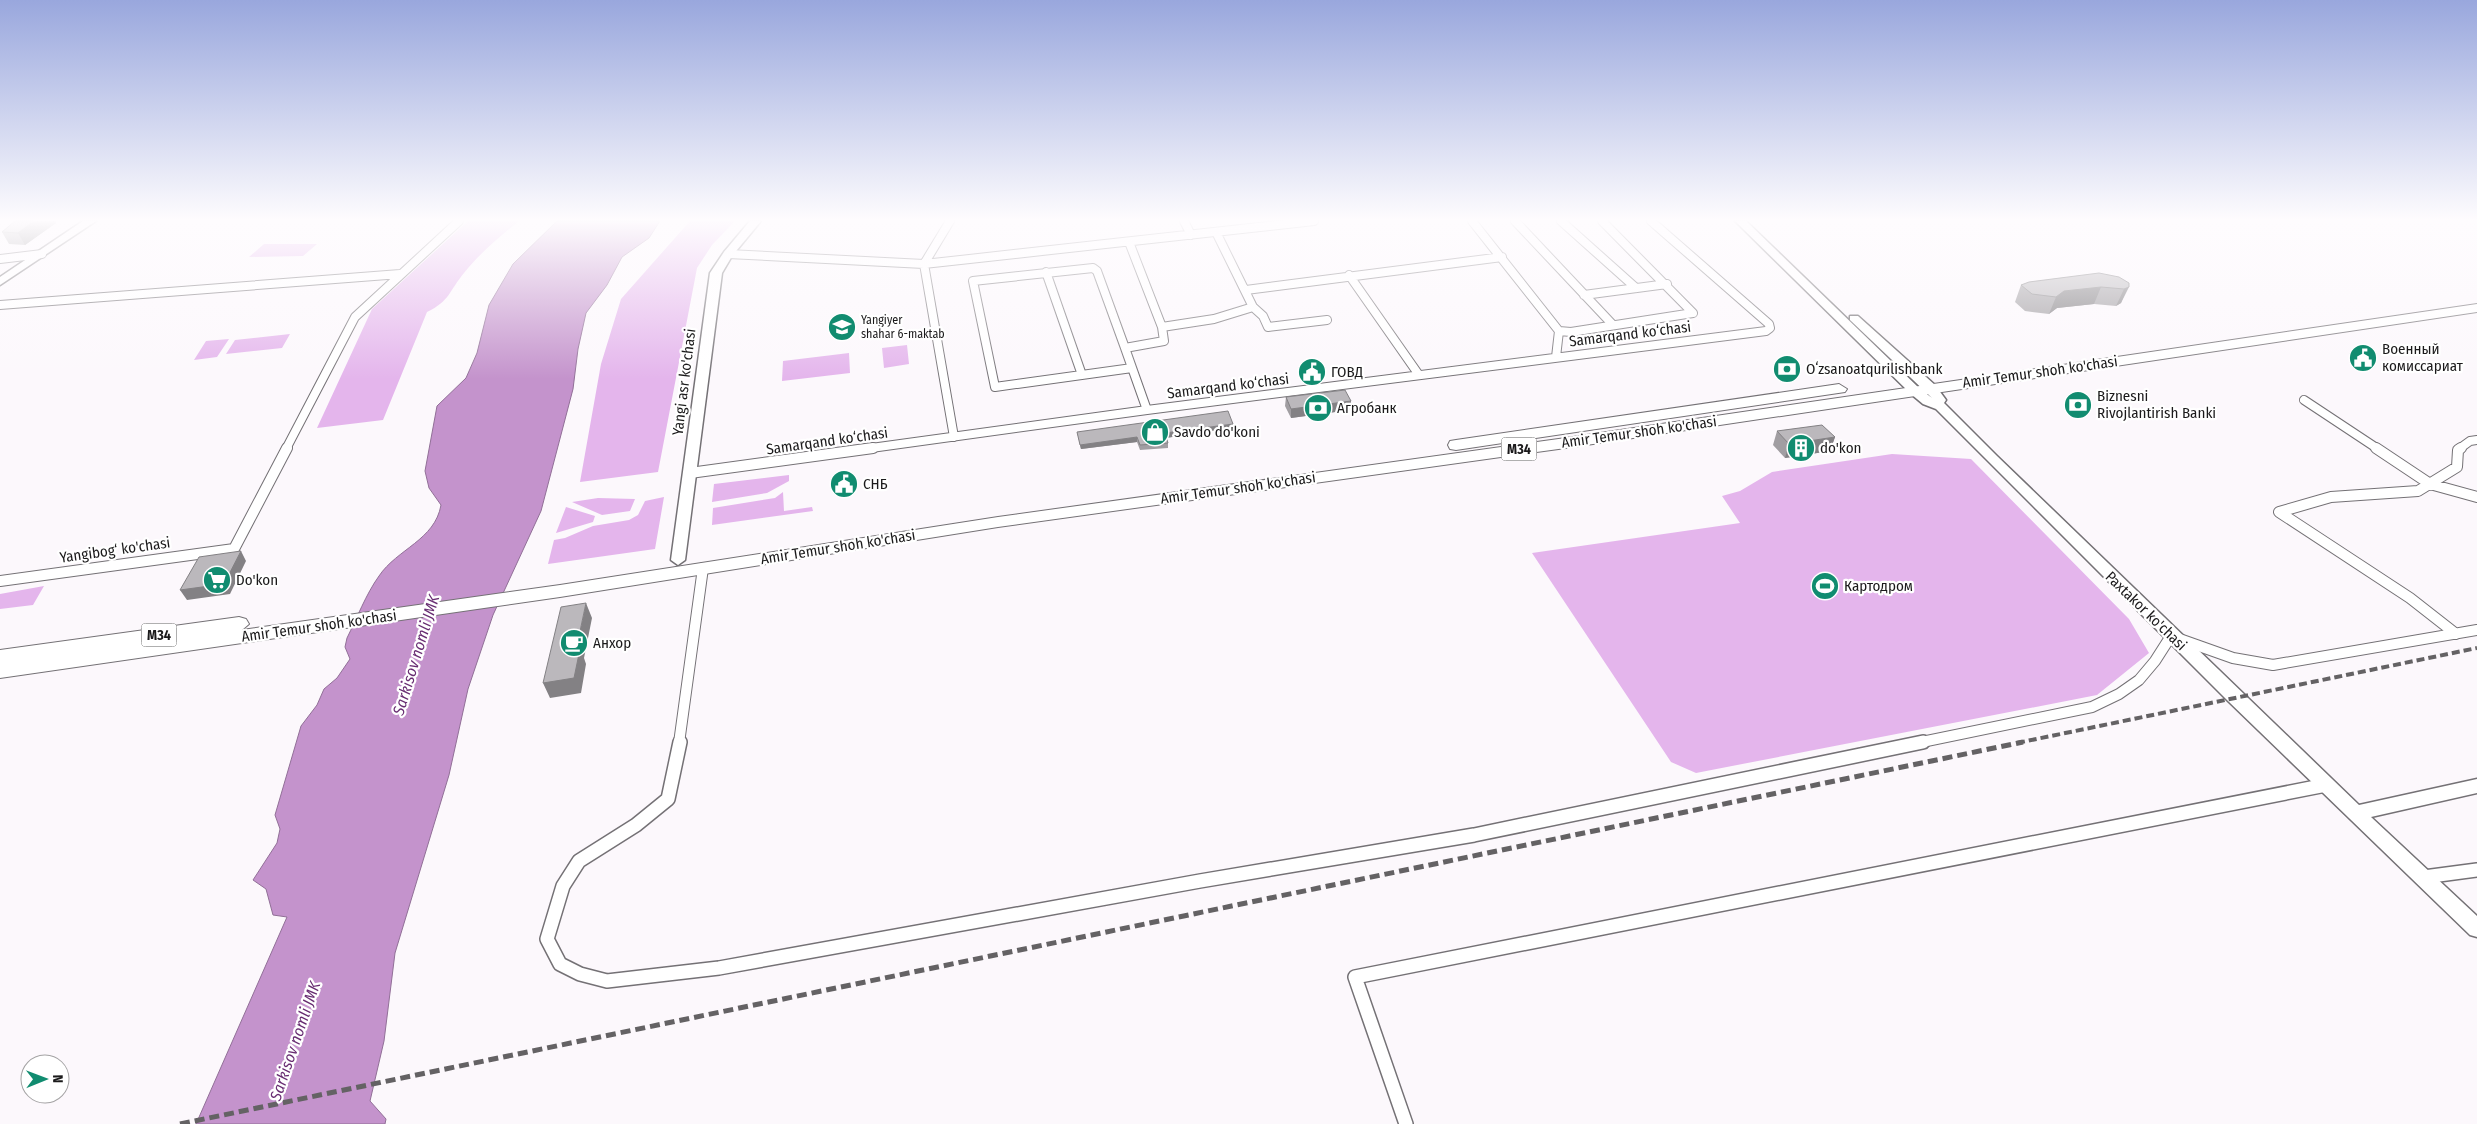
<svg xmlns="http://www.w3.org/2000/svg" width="2477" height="1124" font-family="'Fira Sans Condensed',sans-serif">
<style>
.green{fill:#e4b5ec}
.water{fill:#c493cc;stroke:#916f97}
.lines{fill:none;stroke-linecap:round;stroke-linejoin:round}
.street-far2-casing{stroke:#747175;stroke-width:10}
.street-far1-casing{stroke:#747175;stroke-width:12}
.street-casing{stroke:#747175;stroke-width:16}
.secondary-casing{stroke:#747175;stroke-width:3}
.highway-casing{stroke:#747175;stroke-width:2}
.street-far2{stroke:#fff;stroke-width:8}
.street-far1{stroke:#fff;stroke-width:10}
.street{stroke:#fff;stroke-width:13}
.secondary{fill:#fff;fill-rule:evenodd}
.highway{fill:#fff;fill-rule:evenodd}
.rail-far1{stroke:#646264;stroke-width:4;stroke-dasharray:8 4;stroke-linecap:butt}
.rail{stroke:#646264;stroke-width:5;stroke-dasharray:10 5;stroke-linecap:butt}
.wall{fill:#a19ea2}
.shaded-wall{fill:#838184}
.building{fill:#bbb8bc;stroke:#838184}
.labels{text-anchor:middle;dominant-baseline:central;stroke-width:4.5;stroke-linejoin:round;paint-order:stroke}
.far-poi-label{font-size:12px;fill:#1b1a1b;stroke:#fff;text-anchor:start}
.shield{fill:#fff;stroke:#5f5f5f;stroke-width:1}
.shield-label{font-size:14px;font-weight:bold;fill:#1b1a1b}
.street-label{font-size:15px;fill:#1b1a1b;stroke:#fff}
.poi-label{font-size:15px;fill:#1b1a1b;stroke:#fff;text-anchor:start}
.water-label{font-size:16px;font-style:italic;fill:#682d72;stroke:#fff}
</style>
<rect width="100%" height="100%" fill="#fcf8fc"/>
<path class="green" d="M468,221h51c-20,16 -39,32 -55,52 -15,18 -14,28 -37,39l-44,108 -66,8 55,-119z
M690,221h45l-23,24 -15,23 -39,204 -78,10 21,-118 20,-65z
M264,244h53l-14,12 -54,1z
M290,334l-8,14 -56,6 9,-14z
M229,339l-12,18 -23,3 12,-19z
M907,345l2,19 -25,4 -2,-20z
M849,353l1,20 -68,8 1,-20z
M1892,454l79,5 158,160 20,34 -52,42 -401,78 -25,-11 -139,-209 208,-30 -18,-27 18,-5 32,-19z
M789,475v6l-22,12 -55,9 2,-18z
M783,492l1,19 28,-4 1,4 -101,14 1,-17 62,-10z
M664,497l-9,52 -107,15 6,-24 11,-2 28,-12 36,-6 9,-5 7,-14z
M598,498l37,1 -5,12 -28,4 -30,-13z
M566,507l29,9 -2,6 -37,11z
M44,586l-11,19 -33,4v-15z"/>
<path class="water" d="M557,221h103l-11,17 -27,19 -15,28 -21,28 -8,36 -5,40 -32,122 -48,104 -25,74 -19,86 -54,178 -11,88 -14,60 16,18 -1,5h-189l91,-207 -14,-2 -7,-26 -13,-9 24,-37 3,-14 -5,-14 26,-89 16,-21 7,-16 13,-11 13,-19 -5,-12 2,-9c10,-20 19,-44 32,-62 18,-27 56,-36 62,-71l-12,-17 -4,-17 12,-65 29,-28 11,-25 12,-48 24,-41z"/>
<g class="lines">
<defs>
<path id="street-far2" d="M950,221l-26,43 30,173
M1184,221l7,14
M1472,221l87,110 -3,26
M1515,221l98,104
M1561,221l75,67
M1216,232l37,75
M1129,242l33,85
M728,254l196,10 390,-43
M0,259l42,-5
M1046,272l36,103
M1349,275l70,100
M1246,290l256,-33
M1584,295l83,-11
M0,305l400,-31
M1559,331l12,1 122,-19 -91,-92
M1125,348l-28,-77 -4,-3 -120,13 22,106 137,-19
M2304,400l74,49
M1147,410l-22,-62 39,-7 -2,-14 52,-8 39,-12 10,9 5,11 59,-7
M286,449l69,-132 104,-96
M864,449l283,-39 619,-79 4,-3 -1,-4 -118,-103
M2459,449l11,-8 7,-1"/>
<path id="street-far1" d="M2376,448l54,36 47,13
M690,473l183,-25
M0,581l234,-32 53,-101
M2456,634l-46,-36 -131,-86 52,-15 87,-6 39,-24 1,-17 3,-2
M679,743l24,-175
M1917,743l175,-36 27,-13 20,-14 16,-19 16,-25 62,22 40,7 204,-35"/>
<path id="street" d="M680,742l-12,57 -32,26 -57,36 -16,25 -16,53 13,25 20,10 27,7 112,-13 481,-87 274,-46 449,-93
M2424,877l53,-7
M1406,1124l-51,-147 971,-192"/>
<path id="secondary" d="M83,221h13l-96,64v-8z
M750,221h11l-29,35 -10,17 -37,287 -7,5 -7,-5 39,-287 14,-21z
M1735,221h11l173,167 13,10 -82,-78v-4h8l77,69 11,15 -2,3 53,53 362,349 118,-26v14l-106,24 106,99v21l-7,-2 -242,-234 -292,-292 -13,-5 -12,-10z"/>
<path id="highway" d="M2477,304v8l-904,135 -575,80 -438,70 -560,81v-28l239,-33 7,2 3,5 -7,6 318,-45 438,-68 575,-80z
M1839,384l8,5 -2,3 -389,58 -6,-1 -2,-4 2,-4 6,-1z"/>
</defs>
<use href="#street-far2" class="street-far2-casing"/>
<use href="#street-far1" class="street-far1-casing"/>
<use href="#street" class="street-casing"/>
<use href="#secondary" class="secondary-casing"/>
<use href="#highway" class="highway-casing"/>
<use href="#street-far2" class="street-far2"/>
<use href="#street-far1" class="street-far1"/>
<use href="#street" class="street"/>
<use href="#secondary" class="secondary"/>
<use href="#highway" class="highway"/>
<path class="rail-far1" d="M2017,743l460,-95"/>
<path class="rail" d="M180,1124l1843,-382"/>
</g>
<path class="wall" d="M15,221h40l1,2 -31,22 -16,-1 -7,-12z
M2129,283l-8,20 -5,3 -22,-2 -37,4 -8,6 -24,-3 -10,-9 6,-17z
M1286,397l65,4 -1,9 -59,8 -6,-12z
M1233,428l-67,10 2,5v5l-28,2 -3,-8 -56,7 -4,-17z
M1777,431l58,6 -5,14 -45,7 -12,-13z"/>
<path class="shaded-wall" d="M34,221h21l1,2 -31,22 -7,-12z
M2101,287l-7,17 -37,4 -8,6 7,-17 8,-6z
M2129,287l-8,16 -5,3 8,-17z
M1351,401l-1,9 -59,8v-9z
M1233,424v4l-68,10v-5z
M1137,437v5l-56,7 -1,-4z
M1835,437l-5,14 -45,7 4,-14z
M241,551l5,10 -16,33 -43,6 -7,-10z
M586,603l6,15 -8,40 2,6 -5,29 -31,5 -7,-15 33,-33z"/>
<path class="building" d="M15,221h19l-16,12 -16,-1z
M2099,273l20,4 10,6v4l-5,2 -23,-2 -37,4 -8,6 -24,-3 -11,-9 8,-3z
M1345,390l6,11 -60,8 -5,-12z
M1228,411l5,13 -68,9 3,10 -28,2 -3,-8 -57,8 -3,-13z
M1822,425l13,12 -46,7 -12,-13z
M241,551l-17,33 -44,6 19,-33z
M586,603l-10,47 4,-1 -6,29 -31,5 18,-76z"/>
<linearGradient id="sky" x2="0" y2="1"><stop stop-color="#99a7dd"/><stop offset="0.58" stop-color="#fefcfe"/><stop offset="1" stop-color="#fefcfe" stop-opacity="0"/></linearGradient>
<rect width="2477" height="379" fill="url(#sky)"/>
<defs>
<symbol id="school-disc" viewBox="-11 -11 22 22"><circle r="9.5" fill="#118c70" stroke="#fff"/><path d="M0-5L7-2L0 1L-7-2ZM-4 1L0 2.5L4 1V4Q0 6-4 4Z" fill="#fff"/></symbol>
<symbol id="civic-disc" viewBox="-11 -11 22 22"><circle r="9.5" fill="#118c70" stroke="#fff"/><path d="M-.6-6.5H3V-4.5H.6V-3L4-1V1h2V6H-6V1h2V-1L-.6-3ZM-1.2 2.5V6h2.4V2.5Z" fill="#fff"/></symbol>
<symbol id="bank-disc" viewBox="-11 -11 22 22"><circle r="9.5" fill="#118c70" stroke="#fff"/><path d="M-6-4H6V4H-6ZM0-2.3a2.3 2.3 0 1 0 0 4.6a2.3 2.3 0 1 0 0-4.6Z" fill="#fff"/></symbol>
<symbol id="shop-disc" viewBox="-11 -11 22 22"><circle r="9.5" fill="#118c70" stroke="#fff"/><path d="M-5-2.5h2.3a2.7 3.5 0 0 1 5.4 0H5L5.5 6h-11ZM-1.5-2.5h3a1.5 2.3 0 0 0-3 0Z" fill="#fff"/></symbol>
<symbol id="building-disc" viewBox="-11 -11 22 22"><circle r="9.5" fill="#118c70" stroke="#fff"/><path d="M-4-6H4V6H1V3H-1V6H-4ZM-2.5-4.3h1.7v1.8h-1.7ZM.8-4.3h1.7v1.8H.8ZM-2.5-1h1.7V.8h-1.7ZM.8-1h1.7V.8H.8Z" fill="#fff"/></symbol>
<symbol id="supermarket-disc" viewBox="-11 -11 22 22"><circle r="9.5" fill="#118c70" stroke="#fff"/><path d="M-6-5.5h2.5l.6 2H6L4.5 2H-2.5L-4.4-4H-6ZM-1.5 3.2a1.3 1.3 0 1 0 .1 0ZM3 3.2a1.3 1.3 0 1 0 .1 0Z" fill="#fff"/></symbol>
<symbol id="stadium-disc" viewBox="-11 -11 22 22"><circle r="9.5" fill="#118c70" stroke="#fff"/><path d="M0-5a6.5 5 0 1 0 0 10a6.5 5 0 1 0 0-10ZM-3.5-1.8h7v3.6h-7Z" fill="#fff"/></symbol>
<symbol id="cafe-disc" viewBox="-11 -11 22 22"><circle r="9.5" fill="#118c70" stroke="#fff"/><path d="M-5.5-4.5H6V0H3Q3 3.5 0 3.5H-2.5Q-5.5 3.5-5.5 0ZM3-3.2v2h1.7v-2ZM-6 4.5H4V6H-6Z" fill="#fff"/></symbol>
</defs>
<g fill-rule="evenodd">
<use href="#school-disc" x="826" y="311" width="32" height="32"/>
<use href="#civic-disc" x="2347" y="342" width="32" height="32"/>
<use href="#bank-disc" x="1771" y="353" width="32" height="32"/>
<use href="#civic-disc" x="1296" y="356" width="32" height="32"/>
<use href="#bank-disc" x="2062" y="389" width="32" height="32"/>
<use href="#bank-disc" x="1302" y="392" width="32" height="32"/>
<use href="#shop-disc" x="1139" y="416" width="32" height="32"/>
<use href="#building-disc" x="1785" y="432" width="32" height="32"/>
<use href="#civic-disc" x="828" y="468" width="32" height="32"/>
<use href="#supermarket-disc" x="201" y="564" width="32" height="32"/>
<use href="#stadium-disc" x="1809" y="570" width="32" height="32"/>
<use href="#cafe-disc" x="558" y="627" width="32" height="32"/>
</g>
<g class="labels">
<g class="far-poi-label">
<text x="861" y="320">Yangiyer<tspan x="861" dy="14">shahar 6-maktab</tspan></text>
</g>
<g class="shield">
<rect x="1501.5" y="437.5" width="35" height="23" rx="4"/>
<rect x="141.5" y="623.5" width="35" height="23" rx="4"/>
</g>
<g class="shield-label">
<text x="1519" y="449">M34</text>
<text x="159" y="635">M34</text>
</g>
<g class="street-label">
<text transform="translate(1630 334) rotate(-7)">Samarqand ko‘chasi</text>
<text transform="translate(2040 372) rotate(-8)">Amir Temur shoh ko'chasi</text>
<text transform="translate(684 382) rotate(-83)">Yangi asr ko'chasi</text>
<text transform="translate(1228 386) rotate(-7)">Samarqand ko‘chasi</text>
<text transform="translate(1639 432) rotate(-8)">Amir Temur shoh ko'chasi</text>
<text transform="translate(827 441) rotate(-8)">Samarqand ko‘chasi</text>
<text transform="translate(1238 488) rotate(-8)">Amir Temur shoh ko'chasi</text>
<text transform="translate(838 547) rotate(-9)">Amir Temur shoh ko'chasi</text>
<text transform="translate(115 550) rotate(-8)">Yangibog‘ ko'chasi</text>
<text transform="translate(2146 611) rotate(44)">Paxtakor ko'chasi</text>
<text transform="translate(319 626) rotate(-8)">Amir Temur shoh ko'chasi</text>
</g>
<g class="poi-label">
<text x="2382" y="349">Военный<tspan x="2382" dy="17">комиссариат</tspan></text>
<text x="1806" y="369">Oʻzsanoatqurilishbank</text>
<text x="1331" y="372">ГОВД</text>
<text x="2097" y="396">Biznesni<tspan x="2097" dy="17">Rivojlantirish Banki</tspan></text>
<text x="1337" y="408">Агробанк</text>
<text x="1174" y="432">Savdo do'koni</text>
<text x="1820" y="448">do'kon</text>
<text x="863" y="484">СНБ</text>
<text x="236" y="580">Do'kon</text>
<text x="1844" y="586">Картодром</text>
<text x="593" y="643">Анхор</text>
</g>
<g class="water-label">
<text transform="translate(416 655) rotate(-73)">Sarkisov nomli JMK</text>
<text transform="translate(295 1041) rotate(-71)">Sarkisov nomli JMK</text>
</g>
</g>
<g transform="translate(45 1079) rotate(89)"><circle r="24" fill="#ffffff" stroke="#a4a3a4"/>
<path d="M0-4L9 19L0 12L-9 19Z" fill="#118c70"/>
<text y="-8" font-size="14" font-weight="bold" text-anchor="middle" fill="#1b1a1b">N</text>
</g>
</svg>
